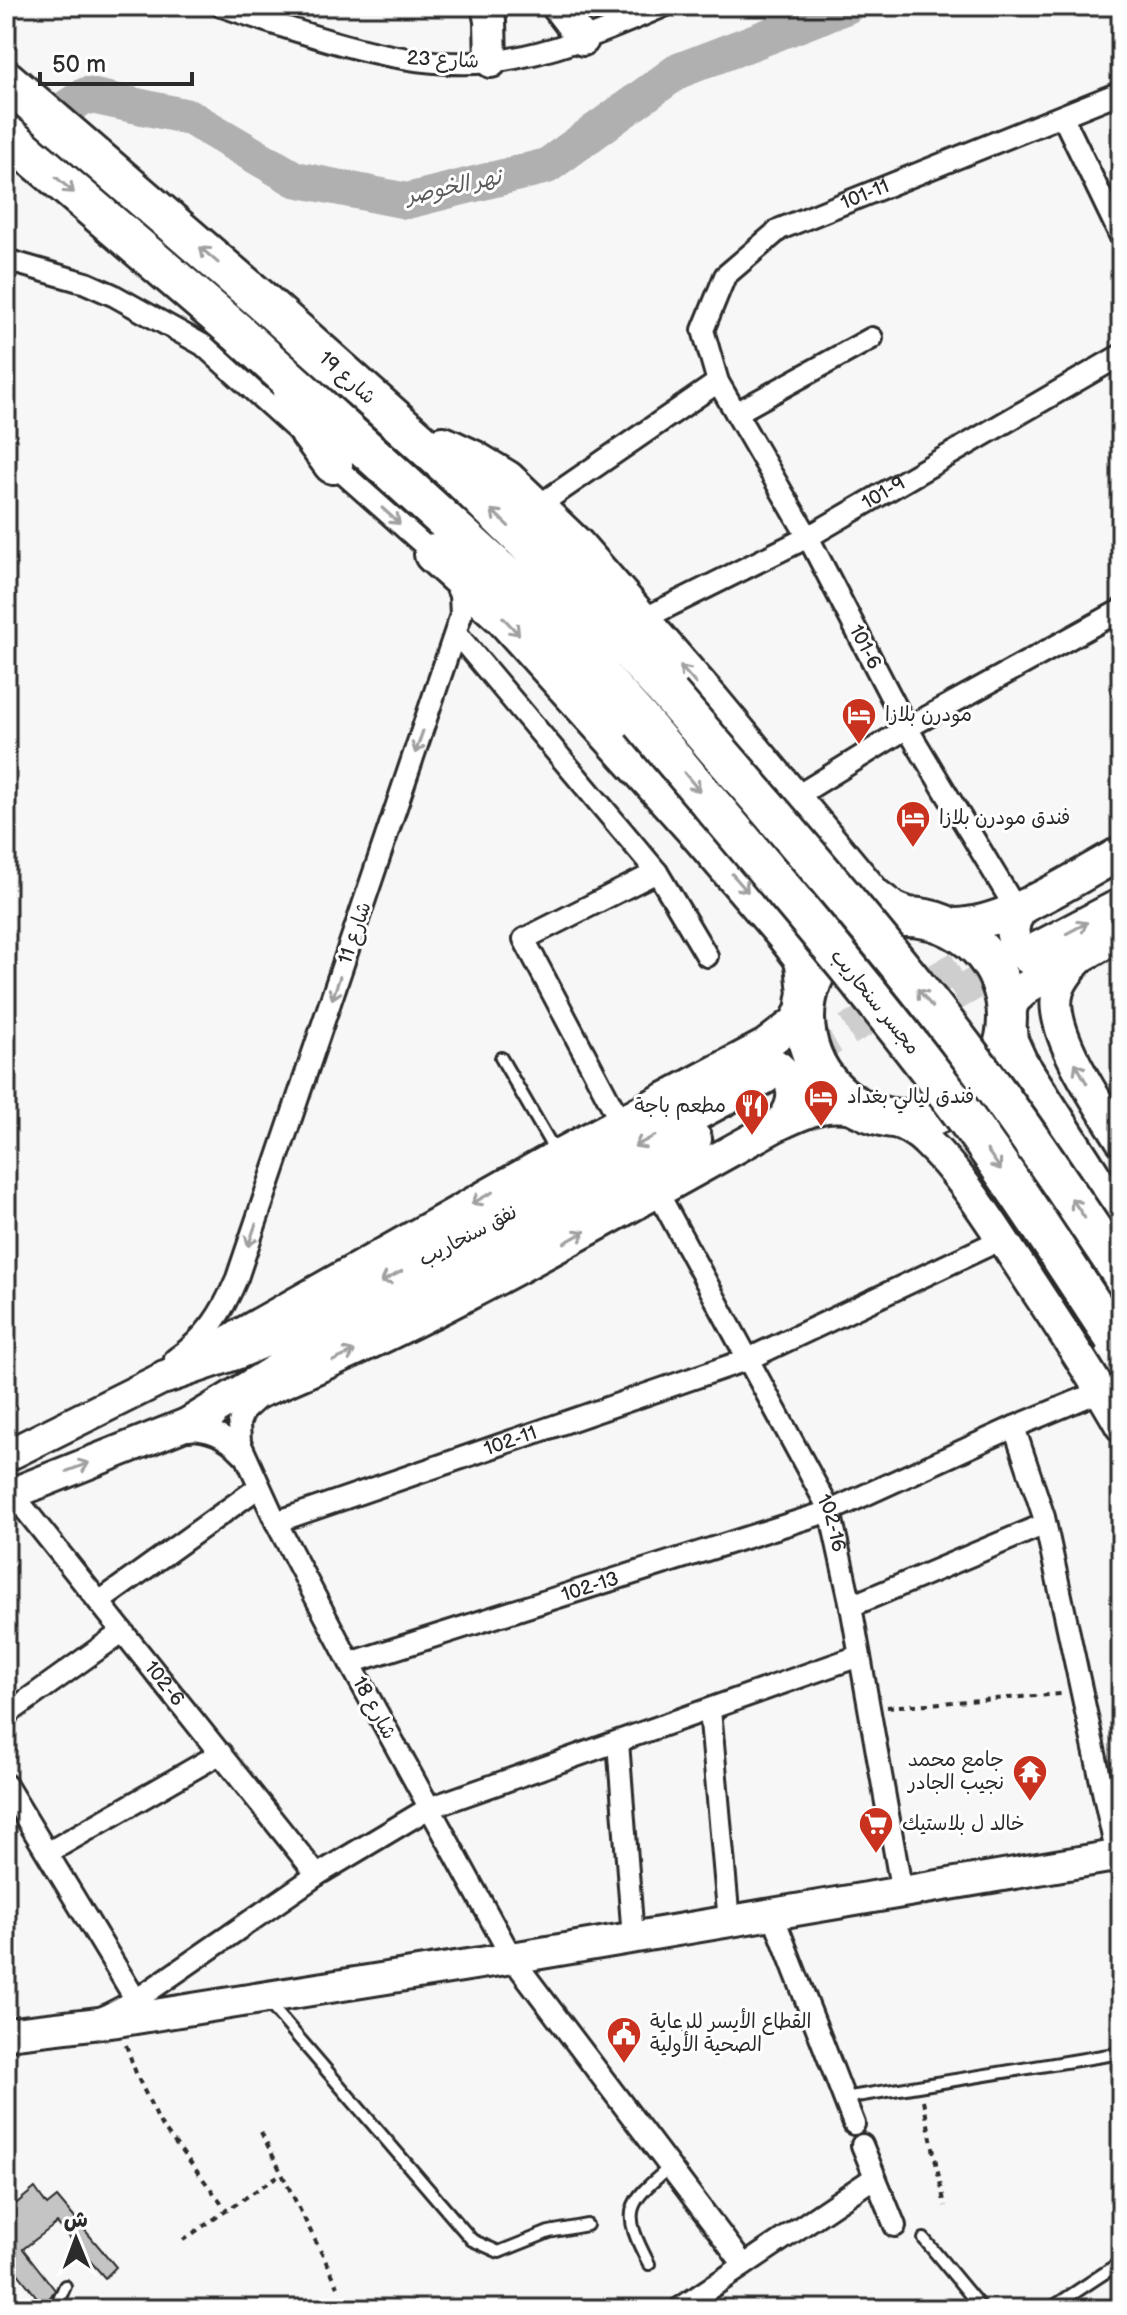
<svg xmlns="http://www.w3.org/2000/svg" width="1127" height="2315" font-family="'Balsamiq Sans','Playpen Sans Arabic',sans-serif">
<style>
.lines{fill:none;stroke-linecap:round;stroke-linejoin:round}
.river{stroke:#b0b0b0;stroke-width:36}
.building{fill:#c4c4c4;stroke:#2b2b2b;stroke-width:2}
.primary-tunnel{stroke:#cecece;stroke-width:32;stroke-dasharray:32 16;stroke-linecap:butt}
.lane-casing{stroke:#2b2b2b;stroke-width:16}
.street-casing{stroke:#2b2b2b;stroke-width:26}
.secondary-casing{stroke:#2b2b2b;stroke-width:36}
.primary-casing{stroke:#2b2b2b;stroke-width:38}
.highway-casing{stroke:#2b2b2b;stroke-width:44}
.path{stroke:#2b2b2b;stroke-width:4;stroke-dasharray:6 6;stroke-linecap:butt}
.lane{stroke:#fff;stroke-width:10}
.street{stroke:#fff;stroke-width:20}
.secondary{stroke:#fff;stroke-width:30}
.primary{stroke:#fff;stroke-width:32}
.highway{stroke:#fff;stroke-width:38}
.highway-bridge-casing{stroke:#2b2b2b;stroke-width:44;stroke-linecap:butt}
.highway-bridge{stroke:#fff;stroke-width:38}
.oneway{stroke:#a0a0a0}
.labels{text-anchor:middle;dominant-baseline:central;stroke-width:6;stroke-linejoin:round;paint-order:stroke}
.street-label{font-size:20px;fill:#2b2b2b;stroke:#fff}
.poi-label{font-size:20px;fill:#2b2b2b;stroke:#fff;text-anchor:start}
.water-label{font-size:22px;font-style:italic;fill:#5a5a5a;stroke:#fff}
</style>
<rect width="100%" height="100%" fill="#f7f7f7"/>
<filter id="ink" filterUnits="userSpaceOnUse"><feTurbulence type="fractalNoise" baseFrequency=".0125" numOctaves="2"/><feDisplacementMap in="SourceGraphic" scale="16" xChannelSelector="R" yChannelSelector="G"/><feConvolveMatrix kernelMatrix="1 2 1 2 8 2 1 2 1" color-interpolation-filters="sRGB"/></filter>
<g filter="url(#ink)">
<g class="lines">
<path class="river" d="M6,148l80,-53 103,22 106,62 112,22 140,-35 131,-95 169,-65"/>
</g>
<path class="building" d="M35,2188l12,17 10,-8 59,70 -11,11 -48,-55 -34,26 32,41 -11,16 -36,-45 -2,2v-51z"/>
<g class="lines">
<path class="primary-tunnel" d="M912,1019l121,-68
M764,1078l262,-150"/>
<defs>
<path id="lane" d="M501,1058l55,95
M267,2001l205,239 27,12 50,-20 38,-7
M844,2098l277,-45
M924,2239l58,70
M649,2264c-28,-53 -23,-60 21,-97
M55,2309l10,-23
M1050,2309l71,-47"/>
<g id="street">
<path d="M221,6c82,27 182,65 268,56 62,-7 119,-32 175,-56"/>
<path d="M1063,117l58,120"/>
<path d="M6,260l80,23 27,12 90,50 98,89"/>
<path d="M736,413l136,-75"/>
<path d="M535,508l183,-126"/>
<path id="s1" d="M641,620l167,-83 313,-182"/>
<path d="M456,633l201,239 50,84"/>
<path d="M792,799l115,-71 214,-118"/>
<path id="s2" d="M1016,909l-109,-181 -99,-191 -90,-155 -15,-52 22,-54 55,-47 341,-137"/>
<path d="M620,1121l-96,-182 133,-67"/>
<path id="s3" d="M657,1191l173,320 21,95 51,287"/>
<path d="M175,1359c32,-22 47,-46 62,-81l224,-663 -1,-20 -9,-20 -17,-21 -107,-95"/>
<path d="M267,1390l-23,21 -5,12 1,20 36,79 74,141 162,295 232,307"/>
<path d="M1014,1427l30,90 73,339"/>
<path d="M184,1429c25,-1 42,7 59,25"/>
<path id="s4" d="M12,1493l305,382"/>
<path id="s5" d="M276,1522l470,-162 256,-121"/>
<path d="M99,1602l160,-115"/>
<path d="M851,1606l194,-82"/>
<path id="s6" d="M350,1663l480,-152 184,-84 87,-36"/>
<path d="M710,1710l19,212"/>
<path d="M6,1715l116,-83"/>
<path d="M618,1742l15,196"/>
<path d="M6,1785l130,215"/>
<path d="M49,1852l172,-99"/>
<path d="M773,1915l81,209"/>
<path d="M103,2017l33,-17 181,-125 112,-67 430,-152"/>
<path d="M862,2145l33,81"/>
<path d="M679,2309l196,-132"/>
</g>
<path id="secondary" d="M487,6l3,15 1,41
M557,6l26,34
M1083,954c-9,11 -21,23 -25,37 -12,38 43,116 63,149
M737,1061c44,-15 76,34 39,65
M878,1115c17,6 35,13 48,26 38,36 67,85 96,128 34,52 69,103 99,157
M260,1392c179,-73 346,-173 516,-266 36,-17 53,-26 93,-14
M6,1456l159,-79 393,-222 207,-110 30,-23 12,-23
M6,1496l206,-82
M6,2034l111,-13 395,-63 609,-103"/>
<path id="primary" d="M1035,900c-5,4 -13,7 -16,12 -22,30 17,64 48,49
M942,924c53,9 131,-45 179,-71
M1033,951l88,-46
M1008,1016l5,-16 14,-13 94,-54
M165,1377l73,-25 67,-29 459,-245
M189,1424l124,-76 382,-209"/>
<path id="highway" d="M6,80l262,226 185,165 97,95 120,129
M6,134l231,198 291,264 114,126
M292,392l18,41 23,31
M443,446l30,14 33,20 70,67 135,155 161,194 20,15 16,6
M434,554l70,63 194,215 88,103 15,19 4,9 3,31
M805 1018a101 101 0 1 1 202 0a101 101 0 1 1-202 0Z
M1007,1029l1,12 10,22 79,123 24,32"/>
</defs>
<use href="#lane" class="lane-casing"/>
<use href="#street" class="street-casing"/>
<use href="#secondary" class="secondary-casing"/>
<use href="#primary" class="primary-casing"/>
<use href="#highway" class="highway-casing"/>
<path class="path" d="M887,1707l175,-13
M126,2045l11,31 24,49 66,85
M923,2100l22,106
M261,2132l77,154
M6,2163l8,11
M183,2240l99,-67"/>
<use href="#lane" class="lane"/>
<use href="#street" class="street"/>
<use href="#secondary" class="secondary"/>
<use href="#primary" class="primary"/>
<use href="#highway" class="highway"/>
<defs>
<path id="highway-bridge" d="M670,695c106,123 213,244 310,374 49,66 95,135 141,204
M642,722c103,123 208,243 305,371 59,78 113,163 167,245"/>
</defs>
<use href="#highway-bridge" class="highway-bridge-casing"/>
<use href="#highway-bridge" class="highway-bridge"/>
</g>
<defs><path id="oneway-shaft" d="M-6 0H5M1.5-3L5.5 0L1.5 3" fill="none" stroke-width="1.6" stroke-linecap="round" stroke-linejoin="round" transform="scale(2)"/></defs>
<g class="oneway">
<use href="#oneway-shaft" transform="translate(65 185) rotate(41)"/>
<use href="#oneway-shaft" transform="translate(209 255) rotate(-139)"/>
<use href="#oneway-shaft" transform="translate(391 516) rotate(42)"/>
<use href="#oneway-shaft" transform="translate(500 518) rotate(-136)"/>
<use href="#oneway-shaft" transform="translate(511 626) rotate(47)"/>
<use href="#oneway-shaft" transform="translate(688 675) rotate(-131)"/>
<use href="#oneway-shaft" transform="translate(419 742) rotate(109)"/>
<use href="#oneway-shaft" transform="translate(692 782) rotate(50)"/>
<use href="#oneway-shaft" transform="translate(740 883) rotate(49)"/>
<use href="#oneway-shaft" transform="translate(1077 928) rotate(-28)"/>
<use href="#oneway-shaft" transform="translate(336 988) rotate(109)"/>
<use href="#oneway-shaft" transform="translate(925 998) rotate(-129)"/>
<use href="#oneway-shaft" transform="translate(1081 1073) rotate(-119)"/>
<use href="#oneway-shaft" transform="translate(645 1141) rotate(152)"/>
<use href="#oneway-shaft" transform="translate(994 1160) rotate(55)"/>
<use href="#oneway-shaft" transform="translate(482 1198) rotate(151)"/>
<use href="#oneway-shaft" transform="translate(1078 1208) rotate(-124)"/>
<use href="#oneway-shaft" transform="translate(252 1235) rotate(109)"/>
<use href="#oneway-shaft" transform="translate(575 1237) rotate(-29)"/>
<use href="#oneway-shaft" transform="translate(391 1277) rotate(152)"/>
<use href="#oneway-shaft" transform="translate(344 1356) rotate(-24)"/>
<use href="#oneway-shaft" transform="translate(78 1467) rotate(-21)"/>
</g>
</g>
<defs>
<symbol id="hotel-pin" viewBox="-11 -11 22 30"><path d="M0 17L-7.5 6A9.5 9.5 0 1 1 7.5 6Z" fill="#c8321e" stroke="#fff"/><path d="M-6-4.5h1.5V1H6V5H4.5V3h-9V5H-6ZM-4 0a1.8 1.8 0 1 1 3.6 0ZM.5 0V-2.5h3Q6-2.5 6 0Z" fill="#fff"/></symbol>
<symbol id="restaurant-pin" viewBox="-11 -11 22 30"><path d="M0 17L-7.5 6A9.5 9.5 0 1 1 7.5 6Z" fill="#c8321e" stroke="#fff"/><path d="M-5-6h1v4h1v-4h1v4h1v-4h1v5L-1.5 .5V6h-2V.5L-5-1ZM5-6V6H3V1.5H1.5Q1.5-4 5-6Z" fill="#fff"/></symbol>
<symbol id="temple-pin" viewBox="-11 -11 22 30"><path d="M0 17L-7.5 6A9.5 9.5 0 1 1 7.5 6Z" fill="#c8321e" stroke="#fff"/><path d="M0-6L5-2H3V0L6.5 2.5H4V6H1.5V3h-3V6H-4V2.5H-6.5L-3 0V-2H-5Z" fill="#fff"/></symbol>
<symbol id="supermarket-pin" viewBox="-11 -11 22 30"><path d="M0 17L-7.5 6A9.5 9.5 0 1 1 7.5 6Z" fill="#c8321e" stroke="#fff"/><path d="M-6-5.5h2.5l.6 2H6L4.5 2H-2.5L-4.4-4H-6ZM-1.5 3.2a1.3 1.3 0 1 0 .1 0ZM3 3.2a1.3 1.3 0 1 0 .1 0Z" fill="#fff"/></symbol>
<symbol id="civic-pin" viewBox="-11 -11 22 30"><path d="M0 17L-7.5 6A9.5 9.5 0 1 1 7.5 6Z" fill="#c8321e" stroke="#fff"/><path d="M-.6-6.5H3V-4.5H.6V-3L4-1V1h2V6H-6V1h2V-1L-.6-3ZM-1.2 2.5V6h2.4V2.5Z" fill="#fff"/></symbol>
</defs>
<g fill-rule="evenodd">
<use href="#hotel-pin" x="839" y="695" width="40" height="54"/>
<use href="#hotel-pin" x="893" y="798" width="40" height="54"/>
<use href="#hotel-pin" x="801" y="1077" width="40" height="54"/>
<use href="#restaurant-pin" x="732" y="1086" width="40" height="54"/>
<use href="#temple-pin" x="1010" y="1752" width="40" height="54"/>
<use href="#supermarket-pin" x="856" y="1804" width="40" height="54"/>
<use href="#civic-pin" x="604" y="2014" width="40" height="54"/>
</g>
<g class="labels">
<g class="street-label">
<text transform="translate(443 60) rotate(3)">شارع 23</text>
<text stroke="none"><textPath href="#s2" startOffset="882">101-11</textPath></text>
<text transform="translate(347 378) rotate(42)">شارع 19</text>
<text stroke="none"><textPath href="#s1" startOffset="274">101-9</textPath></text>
<text transform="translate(865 647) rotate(63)">101-6</text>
<text transform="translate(355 933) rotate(-71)">شارع 11</text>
<text transform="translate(875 1002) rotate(51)">مجسر سنحاريب</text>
<text transform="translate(468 1236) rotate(-28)">نفق سنحاريب</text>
<text stroke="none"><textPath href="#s5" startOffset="248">102-11</textPath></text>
<text stroke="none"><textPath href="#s3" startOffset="376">102-16</textPath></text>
<text stroke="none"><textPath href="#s6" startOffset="252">102-13</textPath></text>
<text stroke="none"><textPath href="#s4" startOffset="244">102-6</textPath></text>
<text transform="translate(374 1708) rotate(61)">شارع 18</text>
</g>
<g class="poi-label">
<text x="885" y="715">مودرن بلازا</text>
<text x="939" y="818">فندق مودرن بلازا</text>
<text x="847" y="1097">فندق ليالي بغداد</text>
<text x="726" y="1106" text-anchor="end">مطعم باجة</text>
<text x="1004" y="1760" text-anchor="end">جامع محمد<tspan x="1004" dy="23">نجيب الجادر</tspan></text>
<text x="902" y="1824">خالد ل بلاستيك</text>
<text x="650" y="2022">القطاع الأيسر للرعاية<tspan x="650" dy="23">الصحية الأولية</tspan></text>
</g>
<g class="water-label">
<text transform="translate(454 187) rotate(-12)">نهر الخوصر</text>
</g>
</g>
<rect width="1127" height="2315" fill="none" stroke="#fff" stroke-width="32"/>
<rect x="16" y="16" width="1095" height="2283" fill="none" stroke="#2b2b2b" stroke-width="3" filter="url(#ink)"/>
<g transform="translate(76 2239) rotate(359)" stroke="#ffffff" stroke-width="6" paint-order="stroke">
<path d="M0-6L14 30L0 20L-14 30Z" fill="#2b2b2b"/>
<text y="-12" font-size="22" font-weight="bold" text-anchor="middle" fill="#2b2b2b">ش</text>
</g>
<path d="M40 72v12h152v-12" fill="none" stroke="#2b2b2b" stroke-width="4"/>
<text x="52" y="72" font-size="24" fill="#2b2b2b" stroke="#ffffff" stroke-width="6" paint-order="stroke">50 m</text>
</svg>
